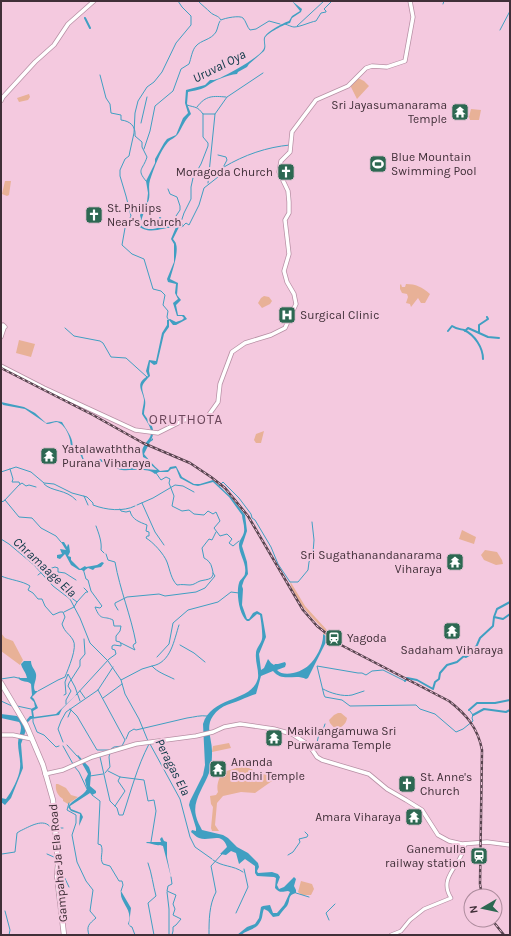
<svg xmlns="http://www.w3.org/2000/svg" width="511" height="936" font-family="Karla,sans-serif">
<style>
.green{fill:#e8b197}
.water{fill:#409fc2}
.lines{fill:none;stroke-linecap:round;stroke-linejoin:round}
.stream{stroke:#409fc2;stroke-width:1}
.canal{stroke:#409fc2;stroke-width:2}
.secondary-casing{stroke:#b890a5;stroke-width:4.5}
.primary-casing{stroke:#b890a5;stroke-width:5}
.highway-casing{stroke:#b890a5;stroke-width:6}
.secondary{stroke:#fff;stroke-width:3}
.primary{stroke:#fff;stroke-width:3.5}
.highway{stroke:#fff;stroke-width:4.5}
.rail-casing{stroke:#58444f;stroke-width:2.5}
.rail{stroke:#f4c9df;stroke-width:1;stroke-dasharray:3;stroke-linecap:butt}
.labels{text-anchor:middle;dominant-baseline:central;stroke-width:4;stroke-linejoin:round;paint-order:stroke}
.poi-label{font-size:12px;fill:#402f38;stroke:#f4c9df;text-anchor:start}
.street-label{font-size:12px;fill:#402f38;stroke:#f4c9df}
.water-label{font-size:13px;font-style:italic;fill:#0b3746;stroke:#f4c9df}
.quarter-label{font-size:14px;letter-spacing:1px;fill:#6c475b;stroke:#f4c9df}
</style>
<rect width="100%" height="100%" fill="#f4c9df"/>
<path class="green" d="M358,78l6,3 5,5 -12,13 -6,-12v-2z
M29,94l1,3 -2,3 -9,2 -2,-4z
M471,109l10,1 -2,10h-9l-1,-3z
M5,181h6l-2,14 -2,1 -5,-2z
M401,284l1,3h3l1,-3c10,0 16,3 24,10l-5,9h-4l-3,-5 -7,9 -1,-3 -4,-1 2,-6 -1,-3 -5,-1 -2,-4v-4z
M264,296l5,1 3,4 -2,3 -8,4 -4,-5 3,-5z
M19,340l16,4 -4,13 -15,-4z
M264,431l-3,12h-5l-2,-3 2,-6z
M462,530l14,7 -2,7 -15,-5z
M485,550l12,2 5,8 1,4 -7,1 -12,-5 -3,-5z
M290,581l15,25 21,23 1,2 -2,4 -2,-1 2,-3c-12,-13 -33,-32 -35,-50z
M1,633l4,5 8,3 10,19 -3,5 -19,-14z
M338,713h3l6,5c-1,7 -6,9 -11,12l-6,-7 -1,-3 5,-5z
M229,743l2,5 -19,4 1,-6z
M247,765l3,4h2l4,6 11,-1 5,7 -17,12 -14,-1 -18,4 -6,7 -2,22 4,6h-7l-1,-3 2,-21 -2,-3 -1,-8 6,-1 2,-3c-2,-6 1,-15 5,-20z
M56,784h2l8,4 5,7 7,2 -10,7 -5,-3v-2c-5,-3 -8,-8 -7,-15z
M301,881l11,3 2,5 -3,6h-9l-4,-3z"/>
<path class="water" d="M292,1l10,8 -1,3 -9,6 -2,5c-5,1 -23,10 -25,15 -1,5 2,8 -1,13l-15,13 -2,3 -9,5 -1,2c-10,1 -22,6 -30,12 -3,3 -14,5 -19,6l-1,12 4,10c-7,7 -8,12 -13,20 -3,4 -7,5 -10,8 -8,9 -14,26 -18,38 -3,10 3,18 -5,26l-1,6 -4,12c9,13 28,-4 39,3l-6,12c1,2 3,3 3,5 3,8 -4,28 -6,35l8,4 -1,12 4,5 -5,5 2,10h6l3,4 -11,6h-3l-4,-5v7l-5,7 -7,30 -3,1 -4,-3 -1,9 1,5c-11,11 -8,11 -5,24 1,5 -1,9 -1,14 6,9 13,15 7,26l2,-2v2l-3,2 -6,12c5,6 9,11 16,17l8,-1 2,-3 6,-1 6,11 12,7h6l13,-4 17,16 15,19 2,16 -5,15 5,16 1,12 -4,6 -2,6 1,3 -1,16 5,14h2l4,-6 4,-2 5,3 4,23 -7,17 2,16 3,-2 4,-9 3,4 3,2 1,-1h3l7,-2 1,2 -1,3 -8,3c7,8 25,2 32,-5 7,-6 15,-21 14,-31l3,2 1,4 -19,38 -2,1c-11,-6 -23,4 -33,-8l-12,5 -5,18c-5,1 -7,3 -11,4 -12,6 -24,6 -32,18 -8,11 -1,23 -1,35 0,7 0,15 -3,22 -5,14 -17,28 -13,43 1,5 4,10 6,14l21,5 5,3 9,9 11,6 10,10 1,4 -2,4 1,2 14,-1 6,2 2,3 -3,8 2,4 5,-2 10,-10 2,2 -2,7 2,4v3c-9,2 -5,7 -9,13 -3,3 -6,7 -8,10l-6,1 -5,-6 -4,-2c-2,4 -1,9 -4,13 -4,8 -13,8 -19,13h-4l10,-8 8,-3 4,-6 2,-11 2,-1 7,-1 3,8h4l7,-8 6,-13 -2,-1c-6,1 -9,2 -13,-3l1,-10 -2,-1 -17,-1 -2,-3v-7l-10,-7 -6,5 -3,-11 -5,-2 -5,4 -6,-1 7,-7c-5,-16 -17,-5 -28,-9 -3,-1 -5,-4 -8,-6l1,-2 4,1v-3l-7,-23 1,-4 13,-26 2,-10 -2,-41c9,-29 49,-21 55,-46 1,-8 -3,-16 -2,-25 0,-5 5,-9 6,-14 1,-4 -1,-19 -2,-24l-3,-1 -8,7h-2c-8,-6 -11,-28 -8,-38 1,-4 6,-6 6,-10 2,-9 -6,-19 -6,-28 0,-5 4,-8 5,-13 1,-6 -2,-13 -2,-17l-13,-18 -16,-15 -15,4 -5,-1 -13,-7 -4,-10 -5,1 -3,3h-9l-4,2c-8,-7 -23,-3 -33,-4 -6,-1 -18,-9 -21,-8 -2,0 -5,4 -7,5 -10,0 -10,-5 -14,-13l-10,-5c3,-7 -4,-25 -13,-27 -3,0 -7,2 -10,2l-22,-15 -22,-4 -2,-3 23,5 11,6 11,10 10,-2 6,1c4,8 13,17 10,27l10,5c2,7 4,11 12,12l6,-7 20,8 37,3 -8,-7 -2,-4 -4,-2c0,-3 -2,-7 1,-11 2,-5 8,-8 7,-15 -1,-6 -6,-12 -9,-17 0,-5 2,-9 2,-14 -1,-10 -10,-16 4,-24l-2,-5 3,-11 7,1 6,-28 5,-8v-5l3,-1 6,3 6,-2 2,-2 -2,-2h-5l-4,-13 5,-4 -3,-6 1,-9 -8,-2 -1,-3 7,-17v-18l-3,-5 5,-12c-13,0 -27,9 -39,-2l4,-6 -1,-4 3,-5v-5l4,-3 1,-9 -2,-12 9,-18v-4l9,-16 3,-4 9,-4 7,-17 5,-5 -3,-10 1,-13 19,-5 5,-5h4l6,-2c10,-5 37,-19 43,-28 3,-4 0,-8 1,-12 2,-6 19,-15 25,-17l3,-5 8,-5z
M61,542h3l3,5 1,-3 1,1 1,7 -2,4 3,1v3l9,9 5,-3 1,1 11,-2 5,-3 2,1 -3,4 -6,1 -2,2 -5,-2 -3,2 -1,2 -2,-2h-3l-8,-5 -6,-11 -5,5 -3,-1v-3l5,-1 -2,-5 6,1z
M24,661h7c0,6 4,8 5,13 1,7 -4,11 -1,17h3l-6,6 2,2 4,9 -5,3 1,6 22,-3 21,-20 -15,15 -3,6 -28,4 -6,6 1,5 -5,14 2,24 -12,30 -6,7 -4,-3v-4l5,1c6,-8 13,-21 14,-31 1,-8 -2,-17 -2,-25 0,-8 6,-14 1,-21l-18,-4v-4l16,2 7,7 6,-7h2l-1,-7 4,-2 -1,-5 -4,-4 2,-3 -1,-11c-4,-4 -9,-1 -13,-6l1,-1 1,1h7c-1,-6 -5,-9 -6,-14z
M78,755l11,12 2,6 -1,13 6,5v2l-4,2 -2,-2 -20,13 1,3 10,4 2,4 -4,9 1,-12 -9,-3 -3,-4c4,-8 15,-10 19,-18l-2,-9 3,-6c-4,-7 -7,-13 -11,-18z
M162,837l2,4 3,1v15l4,20 -8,-31 -3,-1c-5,1 -9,-2 -14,-2l1,-1h14l-1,-3z
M121,891l10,17 -2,16 1,2 -2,-2c6,-15 -9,-21 -7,-33z"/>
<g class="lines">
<path class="stream" d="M198,1c4,4 9,8 12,11 4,4 8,3 11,8 4,-2 19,-5 22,-2 3,3 4,9 7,12l6,-1 13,-8 11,3
M443,4l1,-3
M285,24c3,1 7,3 9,3 6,0 16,-5 22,-6l5,-8 5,-1v-1l-2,-2 8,-8
M297,26l27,-25
M500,30l10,-19
M100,75l6,23 4,6 1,9 10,2v5c9,1 15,6 14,16l7,6v5l5,10c-4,13 -11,12 -1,24
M187,105c9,3 10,1 16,9h12l-7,69
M197,107c9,-12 16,-11 29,-10
M215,114l12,-17 36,-24
M141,123l6,-26
M144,149l6,-18 5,-25 18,-15 8,-22 8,-5c2,-5 3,-14 7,-18 5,-6 15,-6 20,-14 2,-4 2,-8 4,-11
M224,167c20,-12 43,-20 66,-22
M168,189l2,5 7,3 3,9v4l-4,6 -1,9
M183,226l-2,-4 3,-9 7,-14v-12l2,-9 8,-14 7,-18v-3l-5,-6v-23
M178,227h4l4,-4 3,2 10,-20 5,-17 14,-11 9,-17 -1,-3 -8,-2
M168,319l-1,-2 1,-6 -5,-6 2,-10 -4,-4 -8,-2 -9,-30 -12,-5 -10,-9 3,-17 6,-12 -5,-20 -6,-20v-6l5,-11 4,-3 1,-5 4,-18 1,-20 3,-12 9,-14 7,-5 8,-10 14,-29 15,-18v-9l-9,-9 -4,-6
M65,328l9,8 26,5 3,2 8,14 15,1 21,19
M10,469l3,10 -1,3h7l1,2
M1,472l15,-5 15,5 13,11 10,1 18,9 15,4 6,6v2c13,5 30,7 42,1
M156,473l5,7 5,-3 4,2 -1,4 5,13 -2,10 10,5 7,-1 5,4 10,1 4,-4 5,3 3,-2 4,9 -6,7 6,8 7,-2 5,5 -3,4 4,3 6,-5
M44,484c8,8 22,5 32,16
M219,486l4,-4 16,16 12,16 1,4 3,2 16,27 7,17 12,18h8l10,-12 1,-8 4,-9 1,-13 -2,-18
M84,496l4,9
M5,500l14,17 13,1 9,10 15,8 5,6
M1,502l3,-1 15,-16 3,-2 4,3 3,-1 7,2
M142,503l13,29 9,13
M137,505l16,-7 22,-13 8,1 11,6
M120,509l1,2 5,1 4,-1c2,9 10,11 17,14l-1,6 3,1v4h-2l-1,2c7,4 18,16 21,24 3,8 4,17 10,23 5,-1 9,0 13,0 4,0 7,-3 10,-4 8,-2 16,-1 12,-13 -1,-5 -4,-8 -8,-10l-2,-10 7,-9 3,1 4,-8
M96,526c3,8 6,16 5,24l3,3
M1,539l8,5 25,21 19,21 17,13 10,19 10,25 18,18 13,19 21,-11 10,-3c5,6 14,9 22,13
M106,554l2,6 7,2c5,28 16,54 21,81l-2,1 -1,2 2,4 -14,-7
M38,575l5,-4 12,-4 3,1v4l7,1 11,7
M1,576c9,4 22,5 29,10l-2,4 5,3 5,6h4l3,7 8,9 7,-3h3l2,5 -3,7c3,9 7,9 11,16 5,7 -5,29 -8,37l-7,3 -20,11
M77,602l9,-10h2l-4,-4
M118,610l-3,-5v-2l12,-6 32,-3 6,2 31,-4 9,-4 10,-12 -2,-3
M64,612l10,-5 3,-5 -12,-9
M180,645l14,8 11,9
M157,657l12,-13 4,-21 15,-13 30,-8 13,-10 8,1
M152,666c19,-3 22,-26 27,-41
M1,679l13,-2 4,1
M121,680l4,14 14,25 9,22
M405,681l-22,-11 -11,1 -6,4 -4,-2h-4l-41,-7 7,29 1,2 17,3 8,6 66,-1 4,4 15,5 21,18 7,-3 10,-8 -1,-3 1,-3 -3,-4
M323,689c7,4 20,8 29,6 4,-1 8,-3 12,-4
M98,690l27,50 -3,6 -8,1 -3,2
M80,691l5,7
M64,695l2,-1 -1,-12 3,-8 7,13 5,14
M76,695l33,-36 7,-5 -1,-4 -3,-1v-3l2,-1 7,1v-2l-1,-2 -4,-1v-5l4,-5 1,-5h-7l-1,-6c-10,-5 -12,2 -18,-13l5,1 2,-2 -11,-15 -3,-11 -2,-1 -2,-7
M103,698l19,-14
M1,701l11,5
M66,704v-4l5,-9 -3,-5 1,-3 11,-17v-6l5,-6 -1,-15
M17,706l14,3
M70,709l7,7 20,34h12
M68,717l3,-7
M33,719v3l4,10 7,3 12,12 3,-1
M126,739l3,-7 5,-3 2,1 51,-12c8,-1 13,-3 20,-2
M63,742l-5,-13 3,-8 5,-9 32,-22 15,-23
M150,744l30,55 10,38 5,10 17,12
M67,745l10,11
M63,746l10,18
M315,751l4,-17 4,-4 2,-6
M100,757l10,44 7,7 2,7h4c8,-24 14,-48 26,-71
M74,766l5,6 8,17
M108,771l12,6 24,3 4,21 6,-1 2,11 -5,31
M105,773l5,-6 -1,-10 1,-4
M90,776l13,-2
M92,795l8,6 -2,43 3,1c3,7 -2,13 2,19l7,2 9,15h3l1,4 -2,6
M69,803l-2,7 9,5v8l-4,12 5,27 9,19 7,9 -3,21 6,7c-7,6 -10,8 -7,17
M115,806l10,-15 -7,-10 2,-4
M57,828h6
M2,854l13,-2 2,-19 3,-2c9,-4 24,-14 31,-3h3
M47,854l9,4
M288,855l5,-3 7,-10 -1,-3 8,-2 1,-2 -3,-3
M213,860c9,7 20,5 30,12
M148,863c4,11 5,22 8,33l-8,7 6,32
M60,868l9,19
M171,877l1,7 -4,2 -1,5 9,4 -3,9 2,5 -2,6 8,4 -5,6 -3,2v4l-1,4
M167,892l2,17v26
M296,893l13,4
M5,911l5,19 -1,5
M236,913l12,-26 -4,-18
M329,920l-3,-7 9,-9
M130,926l2,1 3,8
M209,935c0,-15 0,-30 7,-43l-5,-26 11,-12"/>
<path class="canal" d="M85,18l5,10
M160,218l8,9
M448,331l4,-5c4,3 8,3 12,4 11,5 19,18 19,29
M465,331l3,-3 20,9 11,1
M479,333v-8l9,-6 -1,-2
M494,617l3,-8 13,-7
M405,681l2,-3 10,2 16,9 2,-7 4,-3 1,-6 7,-8 10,-3 7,-6 2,1 5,-3 6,-9 3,-7 13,-12 1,-9 9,2 7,-5
M469,710l8,-7h18l15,-3
M473,715l11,-6 22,3 4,-2"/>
<defs>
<path id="secondary" d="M391,935l10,-4 9,-11 14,-11 27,-11c-14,-22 12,-33 14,-54"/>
<path id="primary" d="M1,101l2,-4 32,-35 19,-17 14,-21 26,-23
M3,325l2,2 -2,1 -1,-2z
M1,337l3,-9
M1,366l43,22 91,42 23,3 26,-13 24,-4 10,-14 2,-18 12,-32 13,-9 26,-8 14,-7 11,-24 -2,-10 -7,-12 -3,-11 5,-17 -4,-34 4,-7v-11l-1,-11 -9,-19 2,-11 9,-9 2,-20 24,-32 32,-14 18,-18 6,-2 15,1 18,-6 8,-44 -3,-16
M1,735h12l19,4
M45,774l18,-4 29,-13 44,-13 60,-8 17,-4 11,-5 16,-3 34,5 18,5 17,11 8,12 5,3 47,14 18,15 19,11 16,10 16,25 11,6 13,3 25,-2 23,3"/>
<path id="highway" d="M1,683l25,42 6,14 11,26 10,35 5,65 -1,11 7,59"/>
</defs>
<use href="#secondary" class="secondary-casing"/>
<use href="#primary" class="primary-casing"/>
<use href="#highway" class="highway-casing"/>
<use href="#secondary" class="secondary"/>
<use href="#primary" class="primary"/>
<use href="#highway" class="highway"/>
<defs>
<path id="rail" d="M1,368l92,47 50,28 47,20 21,14 14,11 23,28 55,94 14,16 24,19 108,56c17,13 29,27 33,49l-2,134 2,12
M492,920l12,15"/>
</defs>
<use href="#rail" class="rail-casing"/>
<use href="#rail" class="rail"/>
</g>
<defs>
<symbol id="temple-square" viewBox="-11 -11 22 22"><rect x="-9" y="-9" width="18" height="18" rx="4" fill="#2d6852" stroke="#f4c9df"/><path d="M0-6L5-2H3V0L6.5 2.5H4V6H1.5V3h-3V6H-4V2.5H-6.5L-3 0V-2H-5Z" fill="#fff"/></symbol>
<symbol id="stadium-square" viewBox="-11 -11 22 22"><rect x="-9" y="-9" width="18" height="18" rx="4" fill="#2d6852" stroke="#f4c9df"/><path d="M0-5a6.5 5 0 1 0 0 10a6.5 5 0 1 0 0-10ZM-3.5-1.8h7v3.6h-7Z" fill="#fff"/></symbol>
<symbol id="church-square" viewBox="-11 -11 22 22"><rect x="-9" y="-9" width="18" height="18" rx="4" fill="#2d6852" stroke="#f4c9df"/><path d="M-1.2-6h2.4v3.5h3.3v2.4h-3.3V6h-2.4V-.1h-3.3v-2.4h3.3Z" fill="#fff"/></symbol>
<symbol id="hospital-square" viewBox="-11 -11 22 22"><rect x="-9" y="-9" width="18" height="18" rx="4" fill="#2d6852" stroke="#f4c9df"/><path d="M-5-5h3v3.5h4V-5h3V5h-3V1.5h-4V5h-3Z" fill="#fff"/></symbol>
<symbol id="station-square" viewBox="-11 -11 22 22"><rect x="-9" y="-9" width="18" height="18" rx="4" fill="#2d6852" stroke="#f4c9df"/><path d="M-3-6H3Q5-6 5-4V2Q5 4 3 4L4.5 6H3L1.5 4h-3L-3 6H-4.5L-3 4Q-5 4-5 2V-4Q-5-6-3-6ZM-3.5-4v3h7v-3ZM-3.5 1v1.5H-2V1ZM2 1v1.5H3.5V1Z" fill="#fff"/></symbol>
</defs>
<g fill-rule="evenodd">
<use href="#temple-square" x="450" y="102" width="20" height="20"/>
<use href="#stadium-square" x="368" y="154" width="20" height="20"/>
<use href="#church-square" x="276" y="162" width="20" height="20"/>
<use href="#church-square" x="84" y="205" width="20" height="20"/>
<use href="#hospital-square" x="277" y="305" width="20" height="20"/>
<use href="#temple-square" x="39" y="446" width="20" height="20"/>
<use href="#temple-square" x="445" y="552" width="20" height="20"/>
<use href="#temple-square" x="442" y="621" width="20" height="20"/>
<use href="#station-square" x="324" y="628" width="20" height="20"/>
<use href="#temple-square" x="264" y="728" width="20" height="20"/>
<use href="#temple-square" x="208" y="759" width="20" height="20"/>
<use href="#church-square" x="397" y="774" width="20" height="20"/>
<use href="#temple-square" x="404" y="807" width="20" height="20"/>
<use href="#station-square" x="469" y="846" width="20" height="20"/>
</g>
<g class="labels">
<g class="poi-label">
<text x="447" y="105" text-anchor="end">Sri Jayasumanarama<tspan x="447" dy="14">Temple</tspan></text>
<text x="391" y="157">Blue Mountain<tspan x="391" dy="14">Swimming Pool</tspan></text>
<text x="273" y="172" text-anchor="end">Moragoda Church</text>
<text x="107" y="208">St. Philips<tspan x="107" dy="14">Near's church</tspan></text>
<text x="300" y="315">Surgical Clinic</text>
<text x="62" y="449">Yatalawaththa<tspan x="62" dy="14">Purana Viharaya</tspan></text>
<text x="442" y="555" text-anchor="end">Sri Sugathanandanarama<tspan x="442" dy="14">Viharaya</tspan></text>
<text x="347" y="638">Yagoda</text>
<text x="452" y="650" text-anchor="middle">Sadaham Viharaya</text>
<text x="287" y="731">Makilangamuwa Sri<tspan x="287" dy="14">Purwarama Temple</tspan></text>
<text x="231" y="762">Ananda<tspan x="231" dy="14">Bodhi Temple</tspan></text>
<text x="420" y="777">St. Anne's<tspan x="420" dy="14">Church</tspan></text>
<text x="401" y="817" text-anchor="end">Amara Viharaya</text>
<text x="466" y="849" text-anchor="end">Ganemulla<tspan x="466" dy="14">railway station</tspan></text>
</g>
<g class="street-label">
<text transform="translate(58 863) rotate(-95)">Gampaha-Ja Ela Road</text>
</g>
<g class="water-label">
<text transform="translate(219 66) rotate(-27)">Uruval Oya</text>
<text transform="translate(45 567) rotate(43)">Chramaage Ela</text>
<text transform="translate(173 767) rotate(63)">Peragas Ela</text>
</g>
<g class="quarter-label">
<text x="186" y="419">ORUTHOTA</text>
</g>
</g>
<rect width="511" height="936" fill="none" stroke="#402f38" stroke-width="4"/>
<g transform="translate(483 908) rotate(261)"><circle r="19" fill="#f4c9df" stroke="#ac8b9c"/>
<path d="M0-3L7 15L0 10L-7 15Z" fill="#2d6852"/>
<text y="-6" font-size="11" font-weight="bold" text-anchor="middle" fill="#402f38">N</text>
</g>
</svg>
